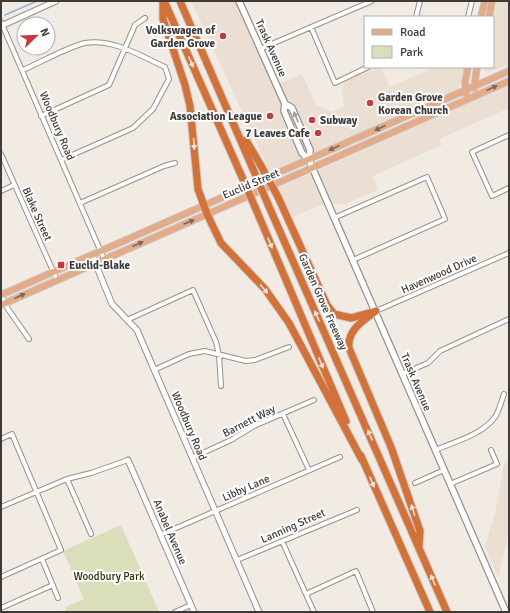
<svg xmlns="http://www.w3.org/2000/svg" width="510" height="613" font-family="Signika,sans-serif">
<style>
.built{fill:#eadfd2}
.green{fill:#dbdeba}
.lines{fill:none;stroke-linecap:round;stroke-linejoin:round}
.stream{stroke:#8fb3dd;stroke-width:1.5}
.minor-casing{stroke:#97918b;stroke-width:6}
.tertiary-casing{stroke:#97918b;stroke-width:7}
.secondary-casing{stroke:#97918b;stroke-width:8}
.primary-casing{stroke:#c9c8c7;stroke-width:8}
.motorway-casing{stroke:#c9c8c7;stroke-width:9}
.minor{stroke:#fff;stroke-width:4}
.tertiary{stroke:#fff;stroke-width:5}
.secondary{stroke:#fff;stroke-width:5.5}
.primary{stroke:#e5aa86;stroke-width:6}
.motorway{stroke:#d37136;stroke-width:7}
.motorway-bridge-casing{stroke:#c9c8c7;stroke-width:9;stroke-linecap:butt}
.motorway-bridge{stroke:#d37136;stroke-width:7}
.oneway{fill:#f6e3d7}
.oneway2{fill:#806757}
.oneway3{fill:#9e9c9c}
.poi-dot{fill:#c8393c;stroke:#fff;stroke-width:1.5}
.labels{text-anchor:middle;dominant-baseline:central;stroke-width:4;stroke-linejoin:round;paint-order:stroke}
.poi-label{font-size:11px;font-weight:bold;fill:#3d3a38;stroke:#fff;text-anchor:end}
.street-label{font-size:11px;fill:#3d3a38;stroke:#fff}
.park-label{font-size:11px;fill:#2e2f03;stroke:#fff}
</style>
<rect width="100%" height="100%" fill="#f2ebe4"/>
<path class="built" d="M191,1h48l39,83 24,-10 14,31 15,7 13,-6 -2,-19 5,-7 29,-13h5l9,20 44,-20h31l-6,22 -189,83z
M497,1h12v63l-22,9 -5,-6h11v-48z
M509,85v23l-70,31 3,6 -69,31 5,14 -33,14 -24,1 -28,12 -14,-29z
M509,454v80l-11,43 -13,-31 10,-33 9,-49 3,-2z"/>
<path class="green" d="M121,525l38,87h-98l5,-2 -1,-3 19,-8 -21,-48z"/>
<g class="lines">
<path class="stream" d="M5,15l32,-14"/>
<defs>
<path id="minor" d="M416,17l4,-16
M468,17l4,-16
M1,22l103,237
M311,27l24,56 33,-16
M260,49l112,-48
M23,70c16,-7 47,-24 62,-27 27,-5 56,13 80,24l4,12 -16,30 -20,19 -72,32
M41,116l68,-31 26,-60 10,-7
M509,135l-37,17 20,44 17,-8
M1,154l56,126
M1,191l13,-6
M80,203l84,-37 11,-3
M334,218l93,-41 18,42 -92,41
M1,295l7,14 21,30
M376,311l133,-58
M127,320l66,-30 23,52 3,13 2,31
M154,370l35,-16 16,-3 41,10 9,-1 34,-13
M402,374l26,-11 12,-12 69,-32
M283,414l26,56
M1,439l11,-5 49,116 -60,27
M435,450c19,-8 47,-15 60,-33 4,-6 6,-15 9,-23
M192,458l39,-18 23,-14 60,-26
M67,479l24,55
M415,483l29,-13
M450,484l47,-20 -6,-14
M1,507l66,-28 24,-6 37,-13
M160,535l180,-78
M282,541l32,71
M42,559l16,39
M237,560l120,-50
M306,594l50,-23 17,41
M1,608l52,-23
M175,612l16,-7"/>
<path id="tertiary" d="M1,26l55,-25
M92,255l20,49 25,26 122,282
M128,460l66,152"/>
<path id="secondary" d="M239,1l46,103 7,4 18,42 -1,10
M285,104l-1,7 18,42 7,7 197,452"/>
<path id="primary" d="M481,17l4,-16
M489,17l3,-16
M474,88l3,-21
M466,94l-1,-12 3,-15
M1,295l508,-224
M1,305l508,-224"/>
<path id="motorway" d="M163,1v18l22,66 5,21 8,83 9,25 14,29 44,46 24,34 73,137
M180,1l73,168
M165,3l77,174
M246,140l14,24
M278,197l49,108 7,9 17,4 22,-6
M267,202l180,410
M255,207l91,214
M376,311c-13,10 -29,19 -27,37l42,99 29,84 -1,15
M361,456l69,156"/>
</defs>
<use href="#minor" class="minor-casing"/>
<use href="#tertiary" class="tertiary-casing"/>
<use href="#secondary" class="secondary-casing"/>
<use href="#primary" class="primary-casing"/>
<use href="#motorway" class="motorway-casing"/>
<use href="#minor" class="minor"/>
<use href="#tertiary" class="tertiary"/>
<use href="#secondary" class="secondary"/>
<use href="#primary" class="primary"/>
<use href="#motorway" class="motorway"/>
<defs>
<path id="motorway-bridge" d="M260,164l18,33
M253,169l14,33
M242,177l13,30"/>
</defs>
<use href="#motorway-bridge" class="motorway-bridge-casing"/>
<use href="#motorway-bridge" class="motorway-bridge"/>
</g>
<defs><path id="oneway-solid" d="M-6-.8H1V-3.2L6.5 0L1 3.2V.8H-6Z"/></defs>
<g class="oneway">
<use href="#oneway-solid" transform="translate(191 62) rotate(66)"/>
<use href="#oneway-solid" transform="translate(194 144) rotate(86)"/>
<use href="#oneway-solid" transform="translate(270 243) rotate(67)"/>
<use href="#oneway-solid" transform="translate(264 289) rotate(49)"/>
<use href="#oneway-solid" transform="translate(317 316) rotate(-114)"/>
<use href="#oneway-solid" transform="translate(321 363) rotate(67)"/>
<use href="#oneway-solid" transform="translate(370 435) rotate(-114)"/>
<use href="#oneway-solid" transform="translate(372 482) rotate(66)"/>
<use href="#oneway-solid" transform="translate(413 510) rotate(-108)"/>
<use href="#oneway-solid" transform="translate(433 580) rotate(-113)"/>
</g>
<g class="oneway2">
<use href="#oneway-solid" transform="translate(492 88) rotate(-25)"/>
<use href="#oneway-solid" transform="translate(380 128) rotate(156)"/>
<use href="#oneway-solid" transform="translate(334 148) rotate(156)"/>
<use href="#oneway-solid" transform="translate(189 222) rotate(-23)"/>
<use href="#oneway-solid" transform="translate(138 244) rotate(-24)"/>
<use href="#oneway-solid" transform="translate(20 296) rotate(-24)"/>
</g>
<use class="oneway3" href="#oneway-solid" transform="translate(296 117) rotate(-114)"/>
<g class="poi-dot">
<circle cx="223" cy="36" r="4"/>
<circle cx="370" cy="103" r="4"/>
<circle cx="270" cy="116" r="4"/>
<circle cx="312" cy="120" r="4"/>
<circle cx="318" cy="133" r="4"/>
<rect x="57" y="261" width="8" height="8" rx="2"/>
</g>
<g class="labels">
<g class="poi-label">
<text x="215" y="30">Volkswagen of<tspan x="215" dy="13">Garden Grove</tspan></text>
<text x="378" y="97" text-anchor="start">Garden Grove<tspan x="378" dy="13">Korean Church</tspan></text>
<text x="262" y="116">Association League</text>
<text x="320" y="120" text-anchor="start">Subway</text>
<text x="310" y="133">7 Leaves Cafe</text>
<text x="69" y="265" text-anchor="start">Euclid-Blake</text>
</g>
<g class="street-label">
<text transform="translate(271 48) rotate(66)">Trask Avenue</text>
<text transform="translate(57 126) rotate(67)">Woodbury Road</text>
<text transform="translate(251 184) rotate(-23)">Euclid Street</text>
<text transform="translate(37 214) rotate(66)">Blake Street</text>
<text transform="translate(439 274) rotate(-24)">Havenwood Drive</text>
<text transform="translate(323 302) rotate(66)">Garden Grove Freeway</text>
<text transform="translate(416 382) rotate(67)">Trask Avenue</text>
<text transform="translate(249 421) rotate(-27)">Barnett Way</text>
<text transform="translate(189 426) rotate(67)">Woodbury Road</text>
<text transform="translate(246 488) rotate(-24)">Libby Lane</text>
<text transform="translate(293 526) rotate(-24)">Lanning Street</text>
<text transform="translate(170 532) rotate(67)">Anabel Avenue</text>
</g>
<g class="park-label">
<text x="109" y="576">Woodbury Park</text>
</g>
</g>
<rect width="510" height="613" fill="none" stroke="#3d3a38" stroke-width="4"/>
<rect x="364" y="16" width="130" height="52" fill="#ffffff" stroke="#b1b0af"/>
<rect x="372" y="29" width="20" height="6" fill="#e5aa86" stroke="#b1b0af"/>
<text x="400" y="36" font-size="12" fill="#3d3a38">Road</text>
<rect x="372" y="46" width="20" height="12" fill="#dbdeba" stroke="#b1b0af"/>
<text x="400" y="56" font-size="12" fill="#3d3a38">Park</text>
<g transform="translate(36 36) rotate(67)"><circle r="19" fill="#ffffff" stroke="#b1b0af"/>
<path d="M0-3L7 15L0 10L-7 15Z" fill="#c8393c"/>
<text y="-6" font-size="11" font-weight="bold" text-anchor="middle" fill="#3d3a38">N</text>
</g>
</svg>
